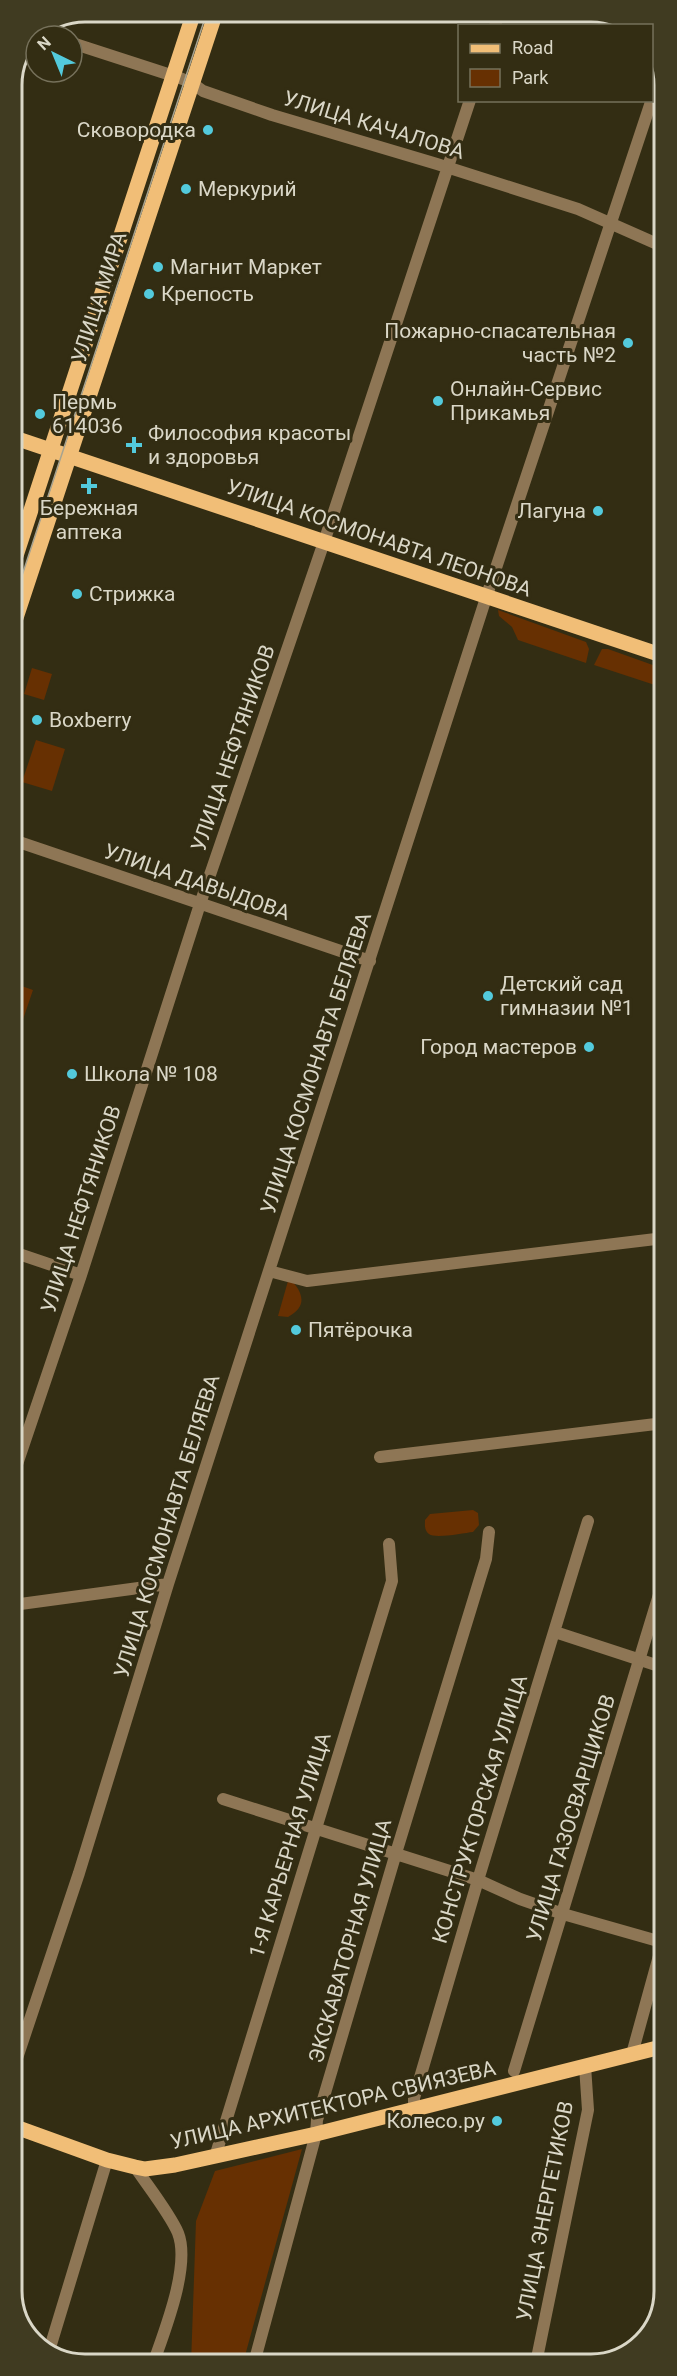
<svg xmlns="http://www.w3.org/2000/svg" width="677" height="2376" font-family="Roboto,sans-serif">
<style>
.green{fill:#673002}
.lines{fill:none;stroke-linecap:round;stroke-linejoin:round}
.minor{stroke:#8e7655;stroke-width:12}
.major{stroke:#f1be77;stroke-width:15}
.tram{stroke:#a7a390;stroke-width:1.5}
.poi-dot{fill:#53cadc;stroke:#332d13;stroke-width:2}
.labels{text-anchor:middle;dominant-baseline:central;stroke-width:6;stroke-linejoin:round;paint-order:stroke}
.street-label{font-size:21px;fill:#dad7c7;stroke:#332d13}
.poi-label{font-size:21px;fill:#dad7c7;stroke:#332d13;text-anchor:start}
.rim{fill:none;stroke:#dad7c7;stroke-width:3}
</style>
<rect width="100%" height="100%" fill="#332d13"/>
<path class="green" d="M498,610l88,32 3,7 -3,14 -68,-23 -6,-13 -13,-11z
M602,649h6l56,20v19l-70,-23z
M32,668l20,6 -8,26 -20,-6z
M36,740l29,9 -13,42 -30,-9z
M13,983l20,7 -20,59z
M288,1281l5,1c12,14 12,26 -5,35l-10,-1z
M473,1510l5,3 1,12 -6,7c-9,1 -38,7 -44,2 -5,-4 -4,-9 -4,-14l5,-6z
M302,2149l-59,214 -52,1 5,-143 19,-50z"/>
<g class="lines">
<path class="minor" d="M495,26l4,-14
M38,32l12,4
M72,43l108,35 12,5 11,8 69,24 165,49 141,45 86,38
M13,840l357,121
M13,1252l68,23
M269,1271l38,10 357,-43
M380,1457l284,-34
M13,1476l68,-201 119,-371 124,-362 146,-442
M13,1605l155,-21
M555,1632l110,36
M13,1753l2,-6
M223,1799l255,81 42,19 43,15 102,29
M632,2054l33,-120
M13,2070l66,-197 89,-289 316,-980 178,-535
M514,2071l151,-496
M414,2110v-12l64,-218 110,-359
M215,2157l177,-576 -3,-37
M135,2167c12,18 35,47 43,66 13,33 -14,99 -25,131
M49,2351l58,-191
M254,2363l62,-229 1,-14 79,-267 90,-294 3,-27
M536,2363l52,-253 -3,-44"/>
<path class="major" d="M12,437l652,219
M12,568l182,-556
M12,630l204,-618
M13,2126l94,34 28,7 10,2 30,-4 141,-31 349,-88"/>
<path class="tram" d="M12,606l195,-594"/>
</g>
<g class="poi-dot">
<circle cx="208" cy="130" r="6"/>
<circle cx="186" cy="189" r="6"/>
<circle cx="158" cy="267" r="6"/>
<circle cx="149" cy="294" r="6"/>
<circle cx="628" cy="343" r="6"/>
<circle cx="438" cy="401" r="6"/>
<circle cx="40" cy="414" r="6"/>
<path d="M131 436h6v6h6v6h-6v6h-6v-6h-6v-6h6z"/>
<path d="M86 477h6v6h6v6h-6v6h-6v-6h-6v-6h6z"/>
<circle cx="598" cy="511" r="6"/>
<circle cx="77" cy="594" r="6"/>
<circle cx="37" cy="720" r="6"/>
<circle cx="488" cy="996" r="6"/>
<circle cx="589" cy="1047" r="6"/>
<circle cx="72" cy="1074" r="6"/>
<circle cx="296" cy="1330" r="6"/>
<circle cx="497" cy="2121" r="6"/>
</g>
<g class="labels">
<g class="street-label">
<text transform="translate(374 125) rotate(17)">УЛИЦА КАЧАЛОВА</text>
<text transform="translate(99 297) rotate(-72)">УЛИЦА МИРА</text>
<text transform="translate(379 538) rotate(19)">УЛИЦА КОСМОНАВТА ЛЕОНОВА</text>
<text transform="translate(233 748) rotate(-71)">УЛИЦА НЕФТЯНИКОВ</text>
<text transform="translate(197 882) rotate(19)">УЛИЦА ДАВЫДОВА</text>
<text transform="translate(316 1063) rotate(-72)">УЛИЦА КОСМОНАВТА БЕЛЯЕВА</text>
<text transform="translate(81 1209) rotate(-72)">УЛИЦА НЕФТЯНИКОВ</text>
<text transform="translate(167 1526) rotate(-73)">УЛИЦА КОСМОНАВТА БЕЛЯЕВА</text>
<text transform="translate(480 1809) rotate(-73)">КОНСТРУКТОРСКАЯ УЛИЦА</text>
<text transform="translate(571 1818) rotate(-73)">УЛИЦА ГАЗОСВАРЩИКОВ</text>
<text transform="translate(290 1845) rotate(-73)">1-Я КАРЬЕРНАЯ УЛИЦА</text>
<text transform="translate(350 1941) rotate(-74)">ЭКСКАВАТОРНАЯ УЛИЦА</text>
<text transform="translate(333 2105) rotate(-13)">УЛИЦА АРХИТЕКТОРА СВИЯЗЕВА</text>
<text transform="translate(545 2211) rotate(-79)">УЛИЦА ЭНЕРГЕТИКОВ</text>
</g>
<g class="poi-label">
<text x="196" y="130" text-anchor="end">Сковородка</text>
<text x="198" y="189">Меркурий</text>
<text x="170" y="267">Магнит Маркет</text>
<text x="161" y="294">Крепость</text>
<text x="616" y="331" text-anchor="end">Пожарно-спасательная<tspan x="616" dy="24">часть №2</tspan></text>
<text x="450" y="389">Онлайн-Сервис<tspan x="450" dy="24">Прикамья</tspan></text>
<text x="52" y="402">Пермь<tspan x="52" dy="24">614036</tspan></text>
<text x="148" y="433">Философия красоты<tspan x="148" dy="24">и здоровья</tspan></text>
<text x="89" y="508" text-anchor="middle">Бережная<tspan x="89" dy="24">аптека</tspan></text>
<text x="586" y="511" text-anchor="end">Лагуна</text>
<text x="89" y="594">Стрижка</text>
<text x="49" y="720">Boxberry</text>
<text x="500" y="984">Детский сад<tspan x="500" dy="24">гимназии №1</tspan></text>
<text x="577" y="1047" text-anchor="end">Город мастеров</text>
<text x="84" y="1074">Школа № 108</text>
<text x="308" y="1330">Пятёрочка</text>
<text x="485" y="2121" text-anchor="end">Колесо.ру</text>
</g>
</g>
<path d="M0 0H677V2376H0ZM85 22H591A63 63 0 0 1 654 85V2291A63 63 0 0 1 591 2354H85A63 63 0 0 1 22 2291V85A63 63 0 0 1 85 22Z" fill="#403b21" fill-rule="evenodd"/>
<path class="rim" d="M85 22H591A63 63 0 0 1 654 85V2291A63 63 0 0 1 591 2354H85A63 63 0 0 1 22 2291V85A63 63 0 0 1 85 22Z"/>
<rect x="458" y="24" width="195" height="78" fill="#332d13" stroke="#76715b" stroke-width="1.5"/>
<rect x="470" y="44" width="30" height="9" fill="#f1be77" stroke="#76715b" stroke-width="1.5"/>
<text x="512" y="54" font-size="18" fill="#dad7c7">Road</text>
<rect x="470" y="69" width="30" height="18" fill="#673002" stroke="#76715b" stroke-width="1.5"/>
<text x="512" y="84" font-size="18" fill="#dad7c7">Park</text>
<g transform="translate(54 54) rotate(317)"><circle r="28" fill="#332d13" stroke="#76715b" stroke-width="1.5"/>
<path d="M0-4.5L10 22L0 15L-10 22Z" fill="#53cadc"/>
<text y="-9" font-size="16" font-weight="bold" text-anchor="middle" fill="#dad7c7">N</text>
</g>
</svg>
